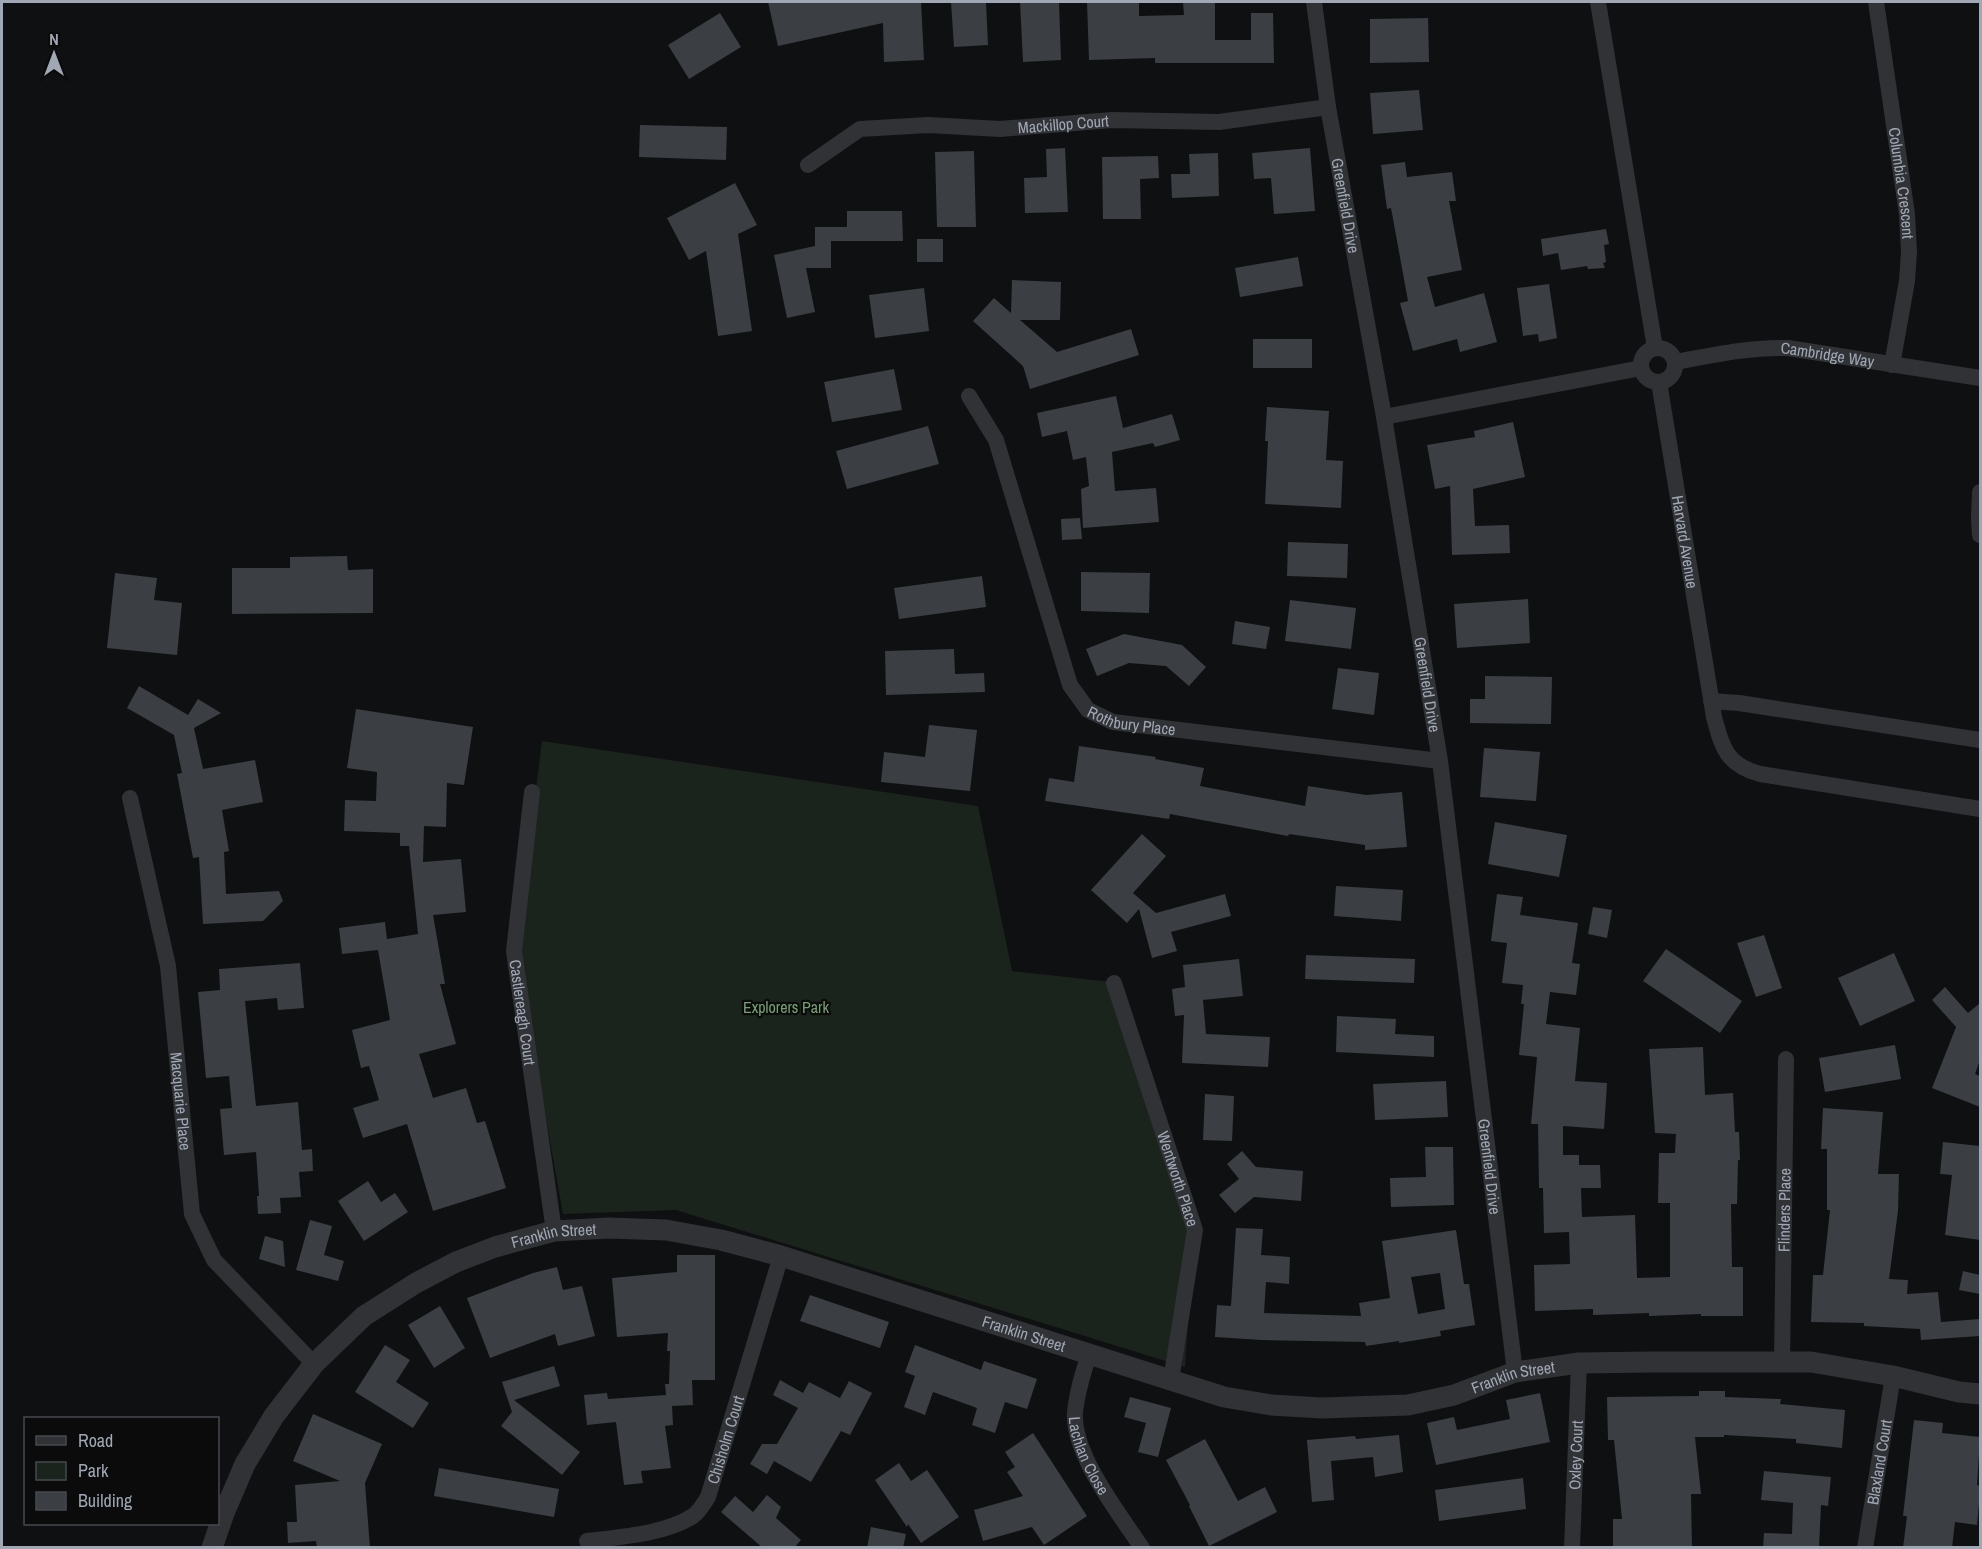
<svg xmlns="http://www.w3.org/2000/svg" width="1982" height="1549" font-family="'Archivo Narrow',sans-serif">
<style>
.green{fill:#1b241c}
.building{fill:#3b3e42;fill-rule:evenodd}
.lines{fill:none;stroke-linecap:round;stroke-linejoin:round}
.minor{stroke:#303236;stroke-width:16}
.tertiary{stroke:#303236;stroke-width:21}
.labels{text-anchor:middle;dominant-baseline:central;stroke-width:4.5;stroke-linejoin:round;paint-order:stroke}
.street-label{font-size:16px;fill:#9fa8b4;stroke:#0b0b0c}
.park-label{font-size:16px;fill:#76a173;stroke:#0b0b0c}
</style>
<rect width="100%" height="100%" fill="#0f1011"/>
<path class="green" d="M542,741l436,65 34,165 100,11 82,249 -9,136 -509,-157 -113,4 -47,-264z"/>
<path class="building" d="M768,2h153l3,58 -40,2 -1,-39 -105,23z
M951,2h35l2,43 -34,2z
M1020,2h39l2,58 -38,2z
M1087,2h52v14l45,-1 -1,-13h32v38h36v-27h22l1,50h-119v-5l-66,2z
M720,13l21,34 -52,32 -21,-34z
M1428,18l1,44 -59,1v-44z
M1419,90l4,40 -50,4 -3,-41z
M640,125l87,2 -1,33 -87,-3z
M1065,148l3,64 -43,1 -1,-35 23,-1 -1,-28z
M1310,148l5,63 -41,3 -3,-36 -17,1 -2,-26z
M974,151l2,76h-39l-2,-75z
M1218,153l1,43 -47,2 -1,-24h19l-1,-20z
M1158,156l1,22 -19,1 1,40h-38l-1,-62z
M1405,162l2,15 45,-5 4,29h-7l13,69 -35,7 8,30 49,-14 13,49 -37,10 -3,-13 -44,12 -13,-48 8,-2 -17,-93 -4,1 -6,-44z
M735,183l22,42 -19,9 14,97 -34,5 -12,-85 -17,9 -22,-42z
M847,211h55l1,30h-72v27h-25l9,44 -28,6 -13,-63 41,-9v-19h32z
M1606,229l3,15 -5,1 2,17 -3,1 2,5 -17,1 -1,-3 -26,4 -3,-17 -15,3 -2,-17z
M917,239h26v23h-26z
M1298,257l5,29 -63,11 -5,-29z
M1012,280l49,2 -1,38h-40l37,32 74,-23 8,26 -109,34 -7,-23 -50,-45 21,-23 17,15z
M1549,284l8,54 -18,4 -1,-8 -15,2 -6,-48z
M924,288l5,43 -54,7 -6,-43z
M1253,339h59v29h-59z
M894,369l8,41 -70,12 -8,-40z
M1116,396l7,32 49,-14 8,26 -25,7 -2,-4 -41,9 3,39 41,-3 3,34 -76,6 -2,-39 8,-3 -3,-29 -13,3 -6,-29 -25,6 -5,-24z
M1267,407l62,4 -3,49 17,1 -2,47 -76,-4 3,-63h-3z
M1513,422l12,55 -52,12 2,37 34,-1 1,28 -58,2 -2,-69 -15,3 -8,-44 48,-8 -1,-6z
M928,426l11,38 -92,25 -11,-38z
M1080,518l2,21 -20,1 -1,-21z
M1288,542l60,2 -1,34 -60,-2z
M347,556l1,14 25,-1v44l-141,1v-46h58v-11z
M1081,572l69,1 -1,40 -68,-2z
M115,573l42,5 -3,22 28,3 -5,52 -70,-7z
M982,576l4,31 -87,12 -5,-31z
M1528,599l2,44 -73,5 -3,-44z
M1290,600l66,8 -5,41 -66,-8z
M1235,621l35,6 -4,22 -34,-5z
M1124,634l58,11 24,22 -17,19 -23,-20 -37,-3 -32,13 -11,-27z
M954,649l1,25 29,-1 1,19 -99,3 -1,-44z
M1338,668l41,5 -5,42 -42,-6z
M1485,676l67,1 -1,47 -81,-1v-24h15z
M139,686l49,29 10,-16 23,14 -27,15 9,41 52,-9 8,42 -41,8 7,41 -5,1 2,42 53,-3 4,10 -20,20 -60,3 -4,-67 -6,1 -16,-84 5,-1 -8,-38 -47,-27z
M356,709l117,18 -9,58 -17,-2 -1,44 -22,-1 -1,36 38,-3 5,53 -33,3 12,69h-5l16,60 -37,10 14,44 33,-10 11,35 8,-2 21,67 -73,23 -26,-87 -44,14 -10,-30 26,-8 -10,-34 -8,2 -9,-38 38,-10 -12,-70 -36,4 -3,-26 46,-6 2,17 31,-5 -9,-88h-9v-13l-56,-2 1,-31 31,1 1,-29 -30,-4z
M929,725l48,5 -7,61 -89,-9 3,-30 41,5z
M1079,746l77,11 -1,2 49,9 -4,18 105,20 3,-20 58,9 36,-3 5,55 -42,3v-5l-76,-11 -1,2 -118,-22 -1,5 -124,-18 4,-23 25,4z
M1484,748l56,4 -4,49 -56,-4z
M1495,822l72,13 -8,42 -71,-13z
M1142,834l24,22 -33,37 23,20 69,-19 6,22 -60,16 6,19 -25,7 -13,-49 -12,14 -36,-33z
M1336,886l67,4 -2,31 -67,-5z
M1497,894l26,3 -3,18 58,8 -6,40 8,1 -4,31 -26,-3 -4,32 34,4 -5,53 32,2 -3,46 -41,-3v29h16v10h21l1,23h-20l1,29 53,-2 2,63 33,-1v-74h-12l1,-50h16l1,-19 -21,-1 -6,-84 54,-2 2,48 28,-2 2,39h4l1,28h-2l-1,44h-6l1,63h11v49h-42v-2l-52,2v-3l-56,2v-6l-58,2 -1,-46 36,-1 -1,-32 -25,1 -1,-45h-4l-1,-64h-7l6,-67 -18,-2 5,-51h-3l2,-19 -21,-2 5,-40 -16,-2z
M1593,907l19,3 -5,28 -19,-4z
M1764,935l18,53 -26,9 -19,-54z
M1666,949l76,52 -22,32 -77,-52z
M1894,953l21,48 -55,25 -22,-48z
M1306,955l109,4 -1,24 -109,-4z
M1239,959l4,37 -40,4 3,34 64,3 -2,30 -86,-4 2,-48 -9,1 -3,-27 13,-2 -2,-22z
M300,963l4,45 -26,2 -1,-12 -32,3 11,105 42,-4 4,48 10,-1 1,22 -14,1 2,25 -21,1 1,15 -23,1 -1,-18h2l-3,-44 -32,3 -4,-46 12,-1 -3,-32 -23,2 -8,-86 22,-2 -1,-21z
M1945,987l23,26 12,-10v57l-5,14 5,2v31l-48,-19 24,-61 -24,-27z
M1337,1016l59,3 -1,15 39,2v21l-98,-5z
M1895,1045l6,34 -76,13 -6,-34z
M1446,1081l2,36 -73,3 -2,-36z
M1205,1094l29,2 -2,45 -29,-1z
M1823,1108l60,4 -5,62h21l-1,37 -9,68 19,1 -1,14 31,-2 3,30 39,-3v17l-59,4 -1,-11 -56,-3v-3l-53,-1 2,-47h10l7,-65h-3v-61h-6z
M1943,1142l37,4v94l-35,-5 7,-60 -12,-1z
M1425,1147h28l1,58 -63,2 -1,-29 36,-1z
M1242,1151l14,16 47,4 -2,30 -47,-4 -19,16 -16,-18 20,-16 -12,-15z
M368,1181l13,21 14,-9 13,19 -44,29 -26,-40z
M310,1220l22,6 -8,29 20,6 -6,20 -42,-11z
M1236,1228l27,1 -2,26 29,2 -1,27 -23,-2 -2,31 97,3 -2,-13 31,-5 -8,-57 74,-11 8,54h5l6,41 -35,6 1,5 -42,7v-2l-33,5 -1,-4 -103,-2 -47,-3 2,-32 14,1zM1440,1273l5,36 -27,5 -7,-37z
M265,1236l18,5 2,26 -26,-8z
M677,1255h38v125h-23l1,25 -21,1 1,19 -8,1 6,42 -30,3 2,12 -19,2 -8,-63 -29,3 -3,-30 23,-2 1,6 58,-4 -1,-11h4l1,-33h-3l1,-18 -51,4 -5,-59 65,-6z
M557,1267l6,23 19,-4 13,50 -37,10 -3,-12 -65,24 -23,-60 66,-25z
M1963,1271l17,4v19l-21,-4z
M810,1295l79,27 -9,26 -80,-27z
M440,1306l25,42 -31,20 -26,-43z
M385,1345l25,15 -14,22 33,21 -16,25 -58,-36z
M915,1345l66,25 3,-9 53,18 -10,30 -22,-7 -10,31 -23,-8 5,-17 -44,-16 -8,23 -21,-8 11,-31 -10,-4z
M554,1366l6,20 -46,14 66,52 -18,23 -61,-49 11,-14 -10,-30z
M780,1380l23,13 6,-11 31,16 9,-17 23,12 -22,42 -9,-4 -30,51 -37,-21 -7,13 -17,-10 12,-20h15l21,-36 -25,-13z
M1699,1391h26v6l56,2 -1,5 65,6 -3,38 -46,-5v-4l-72,-4v2h-29l6,57h-10l1,54h-79v-29h9l-8,-79h-6l-1,-43 92,-1z
M1540,1393l10,49 -114,23 -9,-42 27,-6 3,13 53,-11 -4,-19z
M1130,1397l41,11 -13,49 -20,-5 8,-29 -22,-6z
M313,1414l69,30 -17,39 5,65h-53l-1,-7 -28,2 -1,-21h10l-2,-37 45,-4 -47,-20z
M1914,1420l29,3 -1,10 38,4 -3,48 3,1v7l-3,32 -22,-3 -3,26h-49l4,-32h-4z
M1033,1433l54,83 -43,29 -12,-18 -49,14 -9,-31 49,-14 -16,-24 8,-5 -10,-15z
M1399,1435l4,37 -28,5 -2,-20 -42,4 3,39 -22,2 -5,-62 48,-4 1,3z
M1205,1439l33,62 27,-14 12,25 -68,34 -20,-40 1,-1 -24,-45z
M899,1463l12,18 16,-11 32,47 -38,26 -13,-19 -1,3 -32,-47z
M439,1468l120,21 -5,28 -120,-21z
M1764,1471l67,6 -3,29 -7,-1 -2,43h-56l1,-15 28,1 1,-31 -32,-3z
M1523,1478l3,31 -87,12 -4,-31z
M767,1495l14,12 -5,11 25,22 -7,8h-31l-42,-36 14,-16 18,16z
M871,1527l35,7 -3,14h-36z"/>
<g class="lines">
<g class="minor">
<path id="s1" d="M1314,2l14,105 56,310 56,344 75,611"/>
<path d="M1598,2l57,346"/>
<path id="s2" d="M1876,2l31,212 2,38 -2,29 -15,84"/>
<path id="s3" d="M808,165l52,-36 68,-4 72,4 112,-9 107,2 109,-15"/>
<circle cx="1658" cy="365" r="17"/>
<path id="s4" d="M1675,362c38,-7 75,-15 113,-14l192,30"/>
<path id="s5" d="M1659,382l55,335c8,31 13,48 46,57l220,35"/>
<path id="s6" d="M969,396l27,44 74,245 18,25 25,12 327,39"/>
<path d="M1384,417l257,-49"/>
<path d="M1980,492l-1,26 1,17"/>
<path d="M1711,701l28,2 241,37"/>
<path id="s7" d="M532,792l-18,159 40,280"/>
<path id="s8" d="M130,798l38,168 24,248 22,46 100,104"/>
<path id="s9" d="M1114,983l81,247 -24,150"/>
<path id="s10" d="M1089,1354c-6,19 -12,38 -14,58 -3,42 44,101 67,136"/>
<path id="s11" d="M1782,1362l4,-303"/>
<path id="s12" d="M587,1541c32,-4 79,-7 106,-25 6,-4 11,-13 15,-19l73,-241"/>
<path id="s13" d="M1572,1548l7,-185"/>
<path id="s14" d="M1865,1548l28,-172"/>
</g>
<path class="tertiary" id="s15" d="M212,1548l12,-35 21,-49 29,-48 40,-52 50,-48 52,-33 40,-21 39,-15 59,-16 55,-3 57,2 55,10 60,16 443,141 47,8 51,3 86,-3 46,-10 61,-23 64,-9 72,-1h160l82,14 66,16 21,2"/>
</g>
<g class="labels">
<g class="street-label">
<text stroke="none"><textPath href="#s3" startOffset="267">Mackillop Court</textPath></text>
<text stroke="none"><textPath href="#s2" startOffset="183">Columbia Crescent</textPath></text>
<text stroke="none"><textPath href="#s1" startOffset="206">Greenfield Drive</textPath></text>
<text stroke="none"><textPath href="#s4" startOffset="154">Cambridge Way</textPath></text>
<text stroke="none"><textPath href="#s5" startOffset="162">Harvard Avenue</textPath></text>
<text stroke="none"><textPath href="#s1" startOffset="692">Greenfield Drive</textPath></text>
<text stroke="none"><textPath href="#s6" startOffset="384">Rothbury Place</textPath></text>
<text stroke="none"><textPath href="#s7" startOffset="222">Castlereagh Court</textPath></text>
<text stroke="none"><textPath href="#s8" startOffset="308">Macquarie Place</textPath></text>
<text stroke="none"><textPath href="#s1" startOffset="1178">Greenfield Drive</textPath></text>
<text stroke="none"><textPath href="#s9" startOffset="206">Wentworth Place</textPath></text>
<text stroke="none"><textPath href="#s11" startOffset="152">Flinders Place</textPath></text>
<text stroke="none"><textPath href="#s15" startOffset="490">Franklin Street</textPath></text>
<text stroke="none"><textPath href="#s15" startOffset="976">Franklin Street</textPath></text>
<text stroke="none"><textPath href="#s15" startOffset="1480">Franklin Street</textPath></text>
<text stroke="none"><textPath href="#s12" startOffset="194">Chisholm Court</textPath></text>
<text stroke="none"><textPath href="#s10" startOffset="106">Lachlan Close</textPath></text>
<text stroke="none"><textPath href="#s13" startOffset="93">Oxley Court</textPath></text>
<text stroke="none"><textPath href="#s14" startOffset="87">Blaxland Court</textPath></text>
</g>
<g class="park-label">
<text x="786" y="1007">Explorers Park</text>
</g>
</g>
<rect width="1982" height="1549" fill="none" stroke="#9fa8b4" stroke-width="6"/>
<rect x="24" y="1417" width="195" height="108" fill="#0b0b0c" stroke="#464a4f" stroke-width="1.5"/>
<rect x="36" y="1436" width="30" height="9" fill="#303236" stroke="#464a4f" stroke-width="1.5"/>
<text x="78" y="1447" font-size="18" fill="#9fa8b4">Road</text>
<rect x="36" y="1462" width="30" height="18" fill="#1b241c" stroke="#464a4f" stroke-width="1.5"/>
<text x="78" y="1477" font-size="18" fill="#9fa8b4">Park</text>
<rect x="36" y="1492" width="30" height="18" fill="#3b3e42" stroke="#464a4f" stroke-width="1.5"/>
<text x="78" y="1507" font-size="18" fill="#9fa8b4">Building</text>
<g transform="translate(54 54)" stroke="#0b0b0c" stroke-width="4.5" paint-order="stroke">
<path d="M0-4.5L10 22L0 15L-10 22Z" fill="#9fa8b4"/>
<text y="-9" font-size="16" font-weight="bold" text-anchor="middle" fill="#9fa8b4">N</text>
</g>
</svg>
